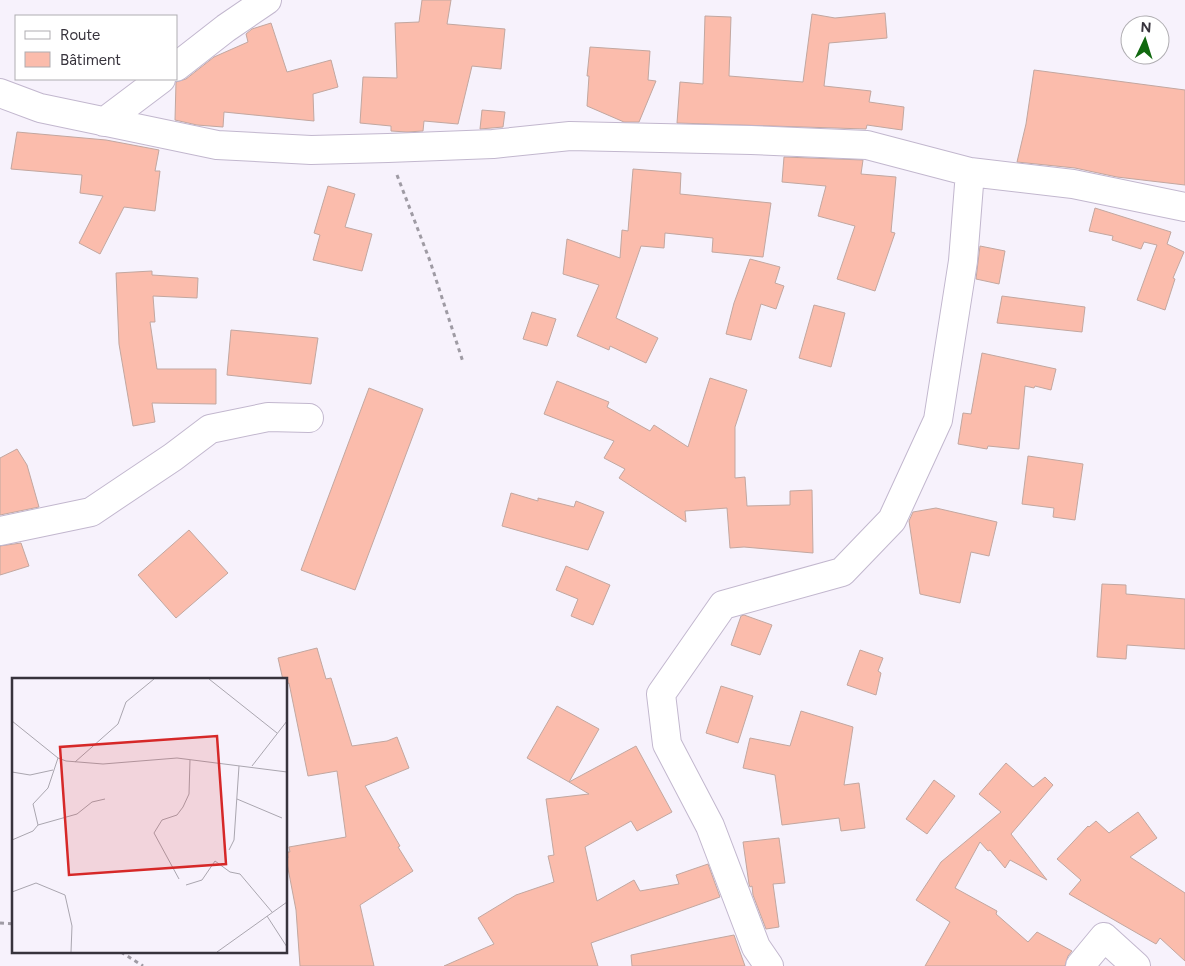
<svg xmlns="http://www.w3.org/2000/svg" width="1185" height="966" font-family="Figtree,sans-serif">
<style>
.building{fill:#fbbcac;stroke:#c2a7a0}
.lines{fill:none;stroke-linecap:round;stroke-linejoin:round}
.minor-casing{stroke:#c2b7ce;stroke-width:30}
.path{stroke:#9f9ba4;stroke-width:3;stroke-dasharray:4 4;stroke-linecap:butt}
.minor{stroke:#fff;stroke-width:28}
.inset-road{fill:none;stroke:#aaa6af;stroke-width:1}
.view{fill:#d62828;fill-opacity:0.15;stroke:#d62828;stroke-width:2.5}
.inset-edge{fill:none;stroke:#37333c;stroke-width:2.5}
</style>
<rect width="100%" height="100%" fill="#f7f2fc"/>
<path class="building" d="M422,0h29l-4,24 58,5 -4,40 -29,-3 -14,58 -34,-3 -1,10 -16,1 -16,-1v-5l-31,-3 3,-46 34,1 -2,-55 24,-1z
M885,13l2,25 -58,5 -5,43 47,5 -2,11 35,5 -2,23 -35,-5 -1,4 -189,-6 3,-41 23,2 2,-68 26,1 -2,59 74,6 9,-68 23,4z
M271,23l16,49 44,-12 7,27 -25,7 1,27 -90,-9 -1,15 -26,-2 -22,-5 1,-38 10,-3 28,-22 34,-15 -2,-8 6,-5z
M590,47l60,4 -2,29 8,1 -17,41h-15l-37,-16 2,-30h-2z
M1034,70l151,20v95l-68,-8 -42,-9 -58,-6 9,-38z
M482,110l23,2 -2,15 -23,2z
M17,132l89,8 53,10 -4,21h5l-5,40 -31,-4 -24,47 -21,-11 24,-47 -23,-3 2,-18 -71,-6z
M784,157l79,3 -2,14 35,3 -5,55 4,1 -20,58 -38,-12 18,-53 -37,-10 8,-30 -44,-4z
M633,169l48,4 -1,21 91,9 -8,54 -51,-5 1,-14 -48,-5 -1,15 -23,-2 -25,72 42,20 -12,25 -36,-17 -1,4 -32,-14 22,-51 -36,-11 4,-35 53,19 2,-28 6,1z
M328,186l27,8 -10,33 27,7 -10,37 -49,-11 7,-25 -6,-2z
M1095,208l76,24 -4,12 17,8 -11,26 2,1 -10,31 -28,-10 20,-55 -13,-3 -3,7 -29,-9 1,-4 -24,-5z
M980,246l25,5 -6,33 -23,-5z
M750,259l30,8 -5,16 9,3 -8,23 -15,-5 -10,36 -25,-6 8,-31z
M152,271v4l46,3 -1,20 -44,-2 2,26h-5l7,47h59v35l-64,-1 3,19 -22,4 -14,-82 -3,-71z
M1002,296l83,11 -3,25 -85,-9z
M814,305l31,8 -14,54 -32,-9z
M532,312l24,7 -9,27 -24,-7z
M231,330l87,8 -7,46 -84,-9z
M982,353l74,16 -5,21 -16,-4 -1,2 -9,-2 -6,63 -31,-3 -1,3 -29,-5 5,-31 8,1z
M710,378l37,12 -12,37v51l10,-1 2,29 43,-1v-14l22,-1 1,63 -69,-6 -14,1 -3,-40 -42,3 1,11 -67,-44 6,-9 -21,-11 10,-17 -70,-27 13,-33 52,21 -2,5 43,24 4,-6 34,22z
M369,388l54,21 -68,181 -54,-20z
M17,449l10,16 12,42 -39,8v-57z
M1028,456l55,8 -8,56 -22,-3 1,-9 -32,-4z
M511,493l27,8v-3l36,9 2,-6 28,11 -16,38 -86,-24z
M936,508l61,14 -8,34 -18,-4 -11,51 -40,-9 -11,-73 4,-9z
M189,530l39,43 -52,45 -38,-43z
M21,543l8,23 -29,9v-29z
M566,566l44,19 -17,40 -22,-9 7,-17 -22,-9z
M1102,584l24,1v9l59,5v50l-58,-4 -1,14 -29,-2z
M744,615l28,10 -12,30 -29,-10 10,-29z
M317,648l9,31 5,-1 21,68 35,-5 10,-4 12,31 -44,18 35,60 -2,1 15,24 -53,34 14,61h-74l-4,-56 -10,-52h2l-1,-6h3l-1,-5 57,-10 -9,-66 -29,5 -19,-93 -3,1v-4h-3l-5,-22z
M860,650l23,8 -5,13 3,2 -5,22 -29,-10z
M721,686l32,10 -15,47 -32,-10z
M557,706l42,23 -30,53 -42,-24z
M801,711l52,16 -9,58 15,-2 6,45 -24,3 -2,-13 -57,7 -7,-50 -32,-7 7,-30 40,8z
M636,746l36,66 -35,19 -6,-10 -46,26 12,54 37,-21 6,11 39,-7 -3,-9 32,-11 12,33 -129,46 7,23h-154l50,-22 -16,-26 38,-23 38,-13 -6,-26 6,-1 -8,-56 43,-5 -20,-12z
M1006,763l27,24 12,-10 8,8 -42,49 36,46 -37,-20 -5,8 -15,-18 -2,1 -8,-9 -25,46 42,23 -1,3 32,28 9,-10 35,19 -4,5 -3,10h-140l25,-44 -34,-22 25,-38 60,-50 -22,-18z
M934,780l21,16 -28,38 -21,-15z
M1138,812l19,26 -27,19 55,36v68l-25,-23 -4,6 -87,-50 12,-14 -24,-21 31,-33 1,1 7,-6 13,12z
M779,838l6,45 -12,1 6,43 -13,2 -13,-34 -1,-9 -2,1 -1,-3 -6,-42z
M734,935l11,31h-113l-1,-11z"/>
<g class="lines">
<defs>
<path id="minor" d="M176,67l50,-39 41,-28
M0,93l40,15 177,37 94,5 77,-2 105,-4 77,-8 181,4 116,5 103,27 103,12 112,23
M104,122l57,-43
M0,531l91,-19 82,-55 37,-28 58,-12 41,1
M769,966l-13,-19 -46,-121 -43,-82 -6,-50 62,-89 119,-33 50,-52 46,-100 25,-159 7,-89
M1080,966l24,-29 32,29"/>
</defs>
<use href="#minor" class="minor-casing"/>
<path class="path" d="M397,175l33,86 33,101
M0,923l14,1
M121,952l22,14"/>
<use href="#minor" class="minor"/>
</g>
<g transform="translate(12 678)">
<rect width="275" height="275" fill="#f7f2fc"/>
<path class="inset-road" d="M197,1l68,54M0,43l46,37 8,3 37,3 74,-6 110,14M63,84l43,-38 8,-22 28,-23M240,88l35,-45M0,94l18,3 23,-5M225,121l45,19M26,147l39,-11 15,-12 13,-3M0,162l21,-9 5,-6 -5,-21 15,-16 10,-30M217,172l5,-10 5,-74M167,201l-25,-46 8,-13 15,-5 6,-8 6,-13 1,-34M174,207l16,-5 13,-19 15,11 10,2 32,38M0,214l24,-9 29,12 7,31 -1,26M255,238l20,31M205,274l70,-50"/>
<path class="view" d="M205,58l9,128 -157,11 -9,-128z"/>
<rect width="275" height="275" class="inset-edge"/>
</g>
<rect x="15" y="15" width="162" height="65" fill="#ffffff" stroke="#afadb1"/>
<rect x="25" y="31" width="25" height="8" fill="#ffffff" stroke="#afadb1"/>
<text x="60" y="40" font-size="15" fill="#37333c">Route</text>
<rect x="25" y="52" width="25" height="15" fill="#fbbcac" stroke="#afadb1"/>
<text x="60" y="65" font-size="15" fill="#37333c">Bâtiment</text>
<g transform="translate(1145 40) rotate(4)"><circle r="24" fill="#ffffff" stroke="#afadb1"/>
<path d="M0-4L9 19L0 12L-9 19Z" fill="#10680f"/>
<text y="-8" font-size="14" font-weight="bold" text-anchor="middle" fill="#37333c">N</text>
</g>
</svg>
